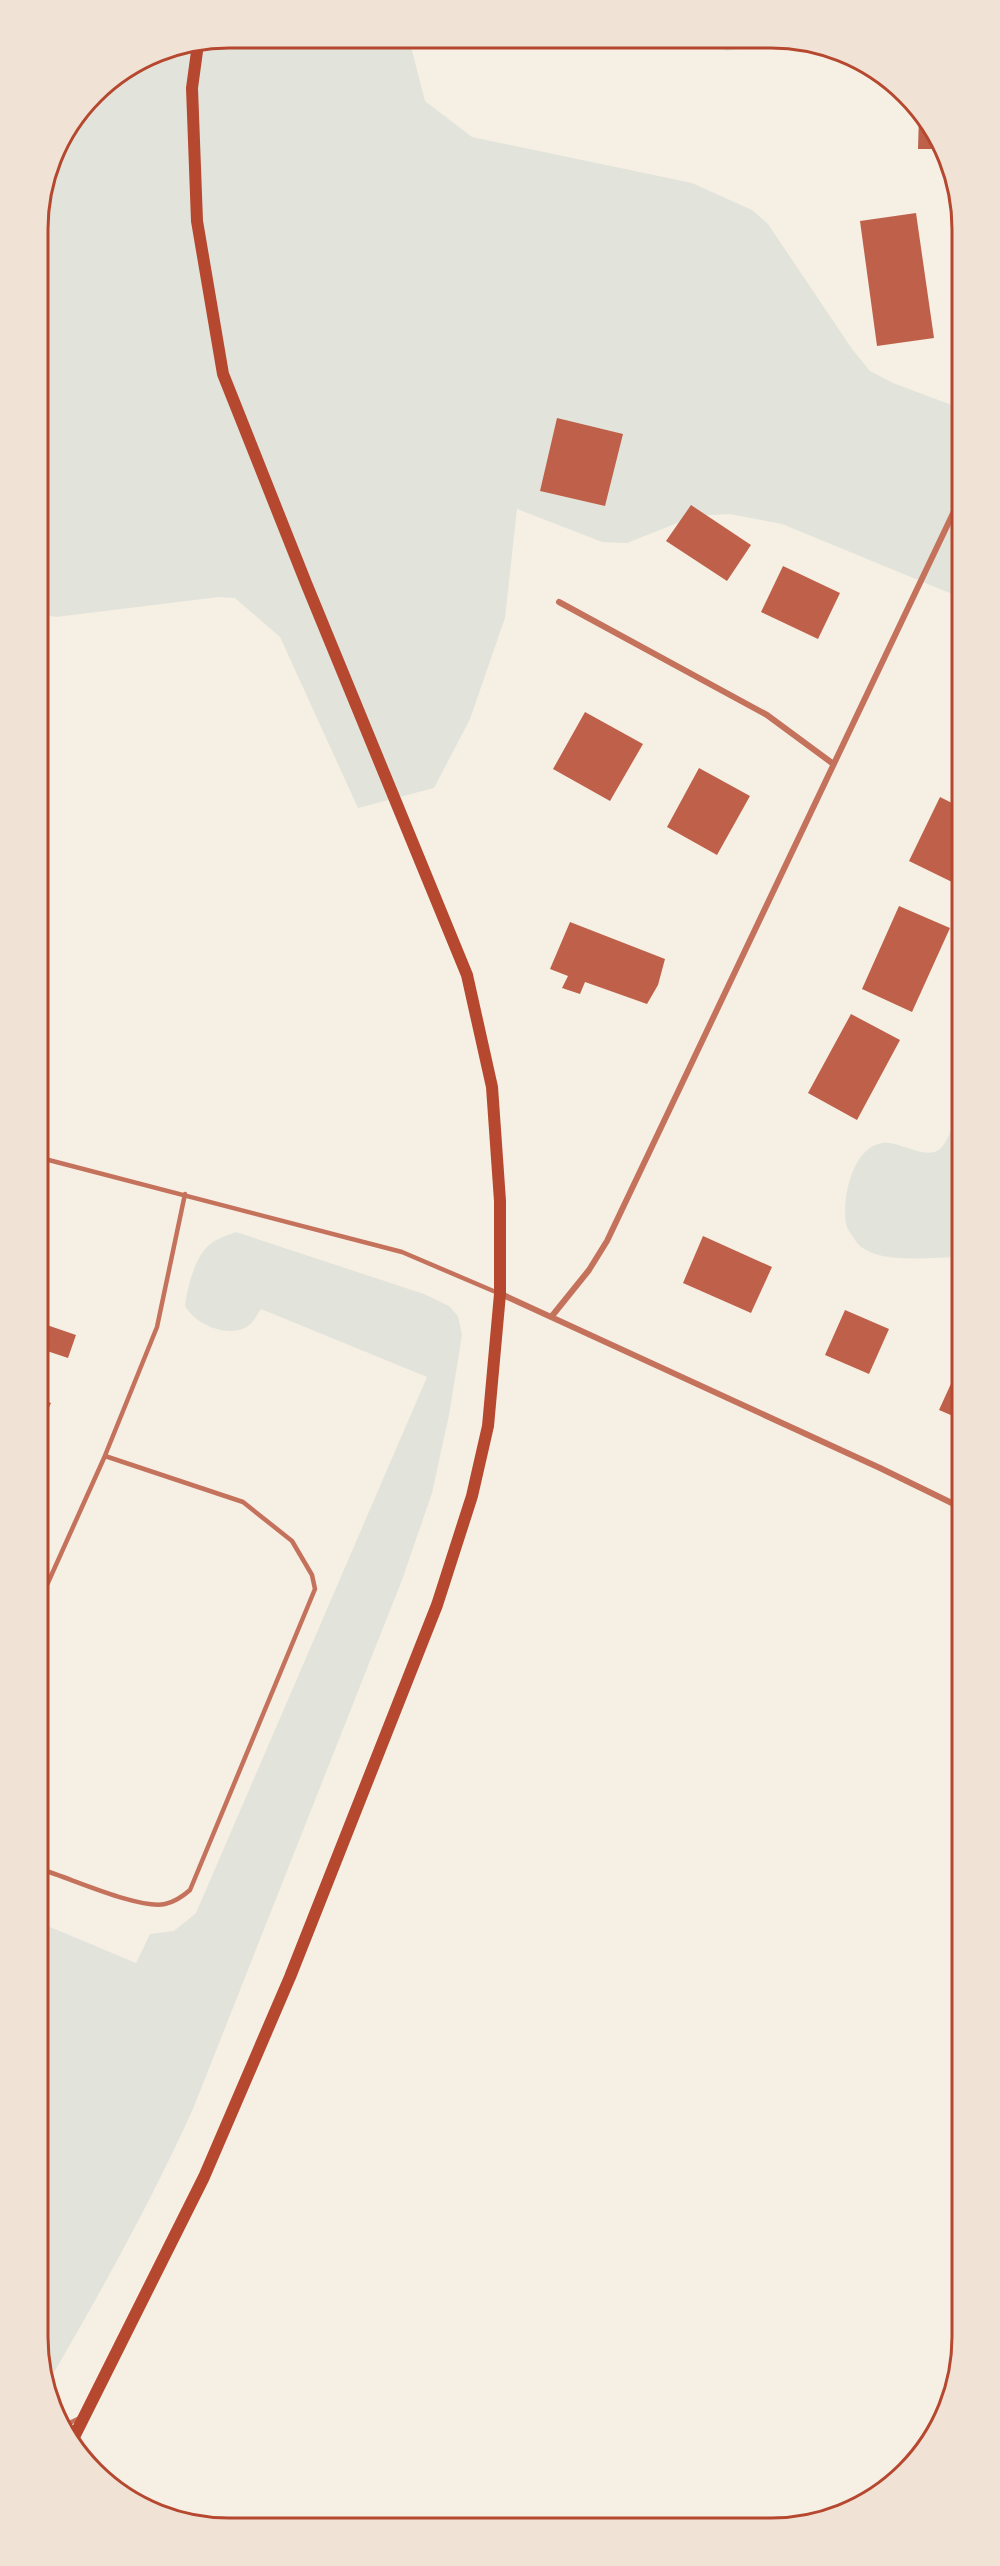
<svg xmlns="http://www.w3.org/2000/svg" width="1000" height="2566" font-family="Manrope,sans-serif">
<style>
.green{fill:#e2e4dc}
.building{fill:#bf614a}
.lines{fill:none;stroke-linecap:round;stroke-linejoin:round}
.service{stroke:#c5725c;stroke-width:4.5}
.minor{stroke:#c5725c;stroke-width:6}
.secondary{stroke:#b5482f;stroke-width:12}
.rim{fill:none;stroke:#b5482f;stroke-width:3}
</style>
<rect width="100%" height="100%" fill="#f6efe4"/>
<path class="green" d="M229,38l180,1 16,62 47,36 220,46 60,27 16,14 84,125 18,22 23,12 64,24v189l-175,-72 -53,-10 -34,2 -68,27 -25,-1 -85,-33 -12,109 -35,101 -36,69 -76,20 -78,-171 -45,-39 -16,-1 -163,20 -17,-4 -1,-397 19,-72 45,-59 54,-33z
M701,40l79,1 -53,10z
M959,1107v150c-28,0 -88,9 -104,-17 -3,-5 -8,-11 -9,-16 -4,-26 6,-76 36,-81 17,-3 43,18 58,6 10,-9 14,-30 19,-42z
M236,1232l188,62 25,12 9,10 4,19 -13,80 -17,78 -30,87 -209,529c-44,97 -95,188 -148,279l-2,-464 93,39 14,-29 24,-3 22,-18 231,-536 -166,-68c-5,7 -8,15 -16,19 -20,9 -50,-4 -60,-22 2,-17 9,-45 21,-58 8,-9 20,-12 30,-16z"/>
<path class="building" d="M919,115l19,34h-20z
M916,213l18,125 -57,8 -17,-125z
M557,418l66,16 -18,72 -65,-15z
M691,505l60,40 -24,36 -61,-40z
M783,566l57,27 -22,46 -57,-27z
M585,712l58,32 -33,57 -57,-32z
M699,768l51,28 -33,59 -50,-28z
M940,797l18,9v63l-6,13 -43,-21z
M899,906l51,22 -38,84 -50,-23z
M570,922l95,37 -7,26 -11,19 -62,-22 -5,12 -18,-6 6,-12 -18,-7z
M851,1014l49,26 -43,80 -49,-27z
M703,1236l69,31 -21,46 -68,-30z
M845,1310l44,19 -20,45 -44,-19z
M41,1323l35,12 -8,23 -27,-9z
M959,1366l1,53 -21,-9z
M41,1399l10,4 -10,22z"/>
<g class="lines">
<path class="service" d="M41,1158l361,94 96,41
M42,1596l62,-138 53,-131 28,-133
M43,1870c27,8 97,40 122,34 10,-2 17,-7 25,-14l125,-301 -3,-14 -20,-34 -49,-39 -138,-46
M61,2427l21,-10"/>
<path class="minor" d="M559,602l208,113 65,48
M501,1294l379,174 80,39
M552,1316l37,-46 18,-29 350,-736"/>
<path class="secondary" d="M71,2443l133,-266 86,-200 147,-372 35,-109 16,-70 12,-132v-93l-8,-114 -25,-112 -161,-392 -83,-209 -26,-153 -5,-133 6,-44"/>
</g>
<path d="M0 0H1000V2566H0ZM229 48H771A181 181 0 0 1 952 229V2337A181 181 0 0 1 771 2518H229A181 181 0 0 1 48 2337V229A181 181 0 0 1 229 48Z" fill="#f1e2d6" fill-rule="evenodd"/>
<path class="rim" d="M229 48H771A181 181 0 0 1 952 229V2337A181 181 0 0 1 771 2518H229A181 181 0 0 1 48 2337V229A181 181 0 0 1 229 48Z"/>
</svg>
